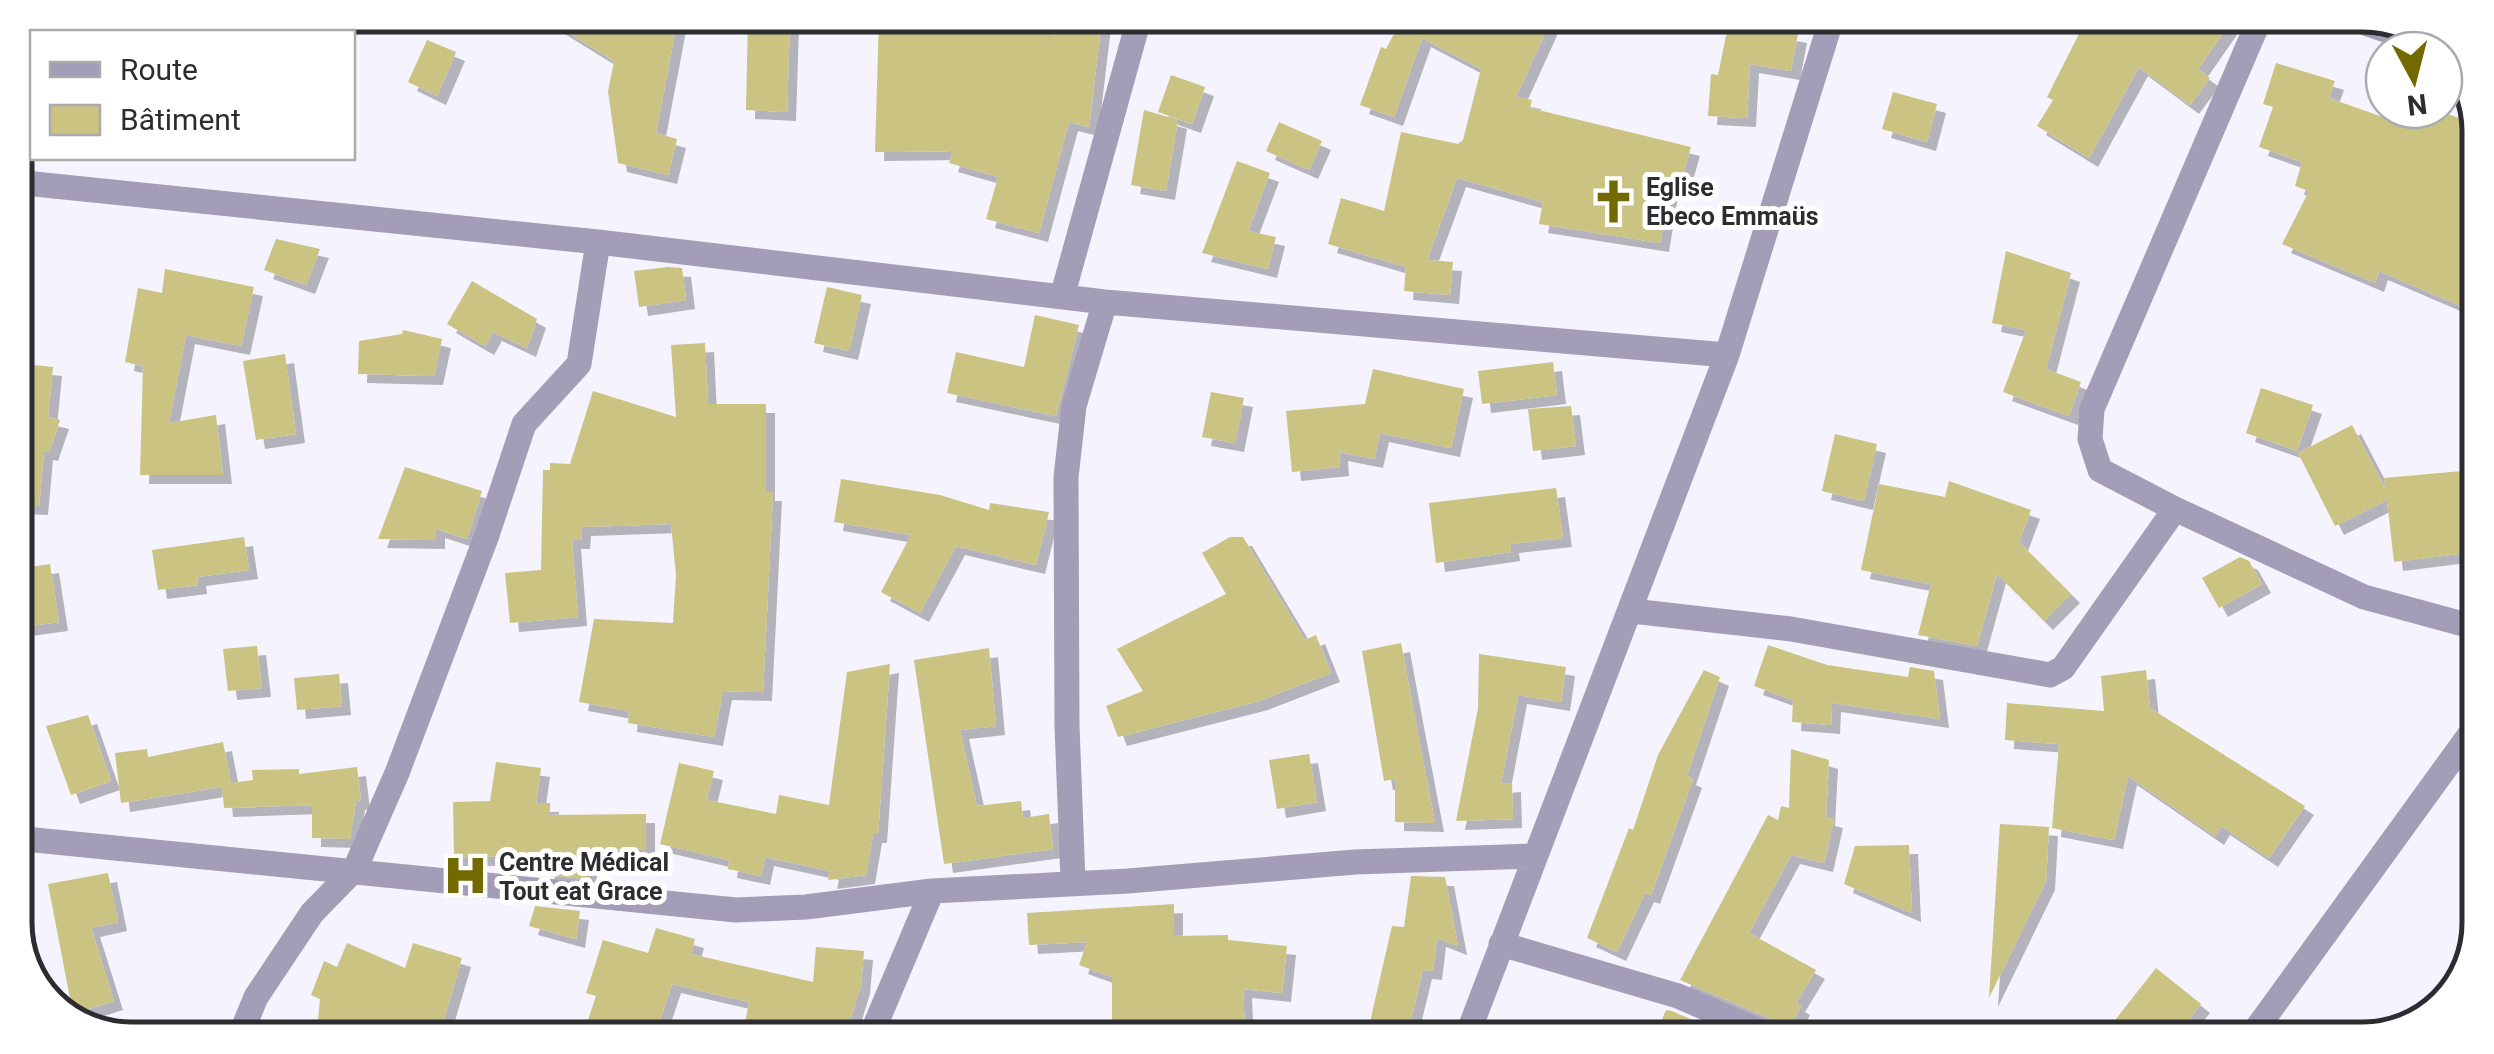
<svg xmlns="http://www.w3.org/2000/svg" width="2494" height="1054" font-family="Roboto,sans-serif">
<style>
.building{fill:#cac382;filter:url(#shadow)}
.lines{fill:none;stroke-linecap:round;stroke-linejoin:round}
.minor{stroke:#a39db8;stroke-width:25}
.labels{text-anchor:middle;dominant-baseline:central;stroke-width:10;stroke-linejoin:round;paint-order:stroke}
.poi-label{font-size:25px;font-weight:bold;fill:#2d2c31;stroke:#fff;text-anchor:start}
.rim{fill:none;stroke:#2d2c31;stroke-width:5}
</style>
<defs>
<filter id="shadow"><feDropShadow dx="9" dy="9" stdDeviation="0" flood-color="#0004"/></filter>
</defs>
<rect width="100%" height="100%" fill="#f5f3fd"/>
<path class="building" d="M543,17h135l-22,116 21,6 -9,36 -50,-12 -10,-72 6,-30z
M748,17l42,1 -3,94 -41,-2z
M879,18h127l50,17 2,-16h44l-13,108 -20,-5 -30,111 -53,-14 12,-42 -49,-14 4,-12 -78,1z
M1387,20h69l23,12 5,-12h67l-35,77 16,3 -2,8 161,39 -9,31 -11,-3 -11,68 -121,-19 4,-22 -86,-24 -30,82 26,2 -3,33 -46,-4 2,-24 -78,-23 13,-46 43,13 17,-79 57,12 5,-4 18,-71 -59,-31 -28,79 -34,-12 21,-58 5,2 12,-23z
M1729,21h24v5l45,8 -7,37 -41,-7 -3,54 -39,-2 3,-42 7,1z
M2085,22h10l135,1 -32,46 12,9 -20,27 -51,-38 -50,91 -52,-32 16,-26 -6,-3z
M427,40l29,12 -19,44 -29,-14z
M2276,63l59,18 -6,17 76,27 6,-15h27l41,16 -2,187 -98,-42 -4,12 -93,-39 27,-53 -14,-5 7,-24 -43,-15 14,-40 -10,-3z
M1171,75l34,12 -13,37 -34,-12z
M1893,92l44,12 -10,38 -45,-13z
M1144,110l34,10 -12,71 -35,-6z
M1279,122l43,19 -13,29 -43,-19z
M1237,161l33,12 -22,58 28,6 -8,32 -66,-16z
M276,239l44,10 -14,36 -42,-15z
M2006,251l65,22 -25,96 35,13 -12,34 -66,-24 23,-62 -34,-7z
M668,267l14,1 4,32 -47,7 -5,-36z
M165,269l89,18 -13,59 -55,-11 -17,88 47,-8 7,60h-83l3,-109 -18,-4 13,-74 24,5z
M472,281l65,38 -10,29 -34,-16 -8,14 -38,-22z
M827,287l35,8 -13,56 -35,-8z
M1035,315l44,10 -23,91 -109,-23 9,-41 68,15z
M403,330l39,9 -8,37 -76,-2 1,-33 43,-7z
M705,343l3,61h58v88h7l-10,200 -40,-1 -9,46 -86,-14 1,-12 -50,-9 15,-83 79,4 3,-47 -5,-52 -89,3 -1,13h-9l6,77 -68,6 -5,-50 36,-3 2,-100h7v-7l20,1 23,-73 83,26 -5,-72z
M285,354l11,80 -40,6 -13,-79z
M1553,362l4,33 -75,9 -4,-33z
M15,363l38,4 -5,50 12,3 -11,32 -5,-1 -5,55 -24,-1z
M1373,369l91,20 -13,59 -71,-15 -6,26 -35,-7 1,15 -48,5 -6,-61 79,-7z
M2261,388l52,17 -16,46 -51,-18z
M1211,392l33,6 -9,45 -33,-6z
M1571,406l5,40 -43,5 -5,-42z
M2352,425l34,65 -2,-12 78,-7 13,28 -1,53 -80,10 -7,-62 -52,26 -37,-73z
M1835,434l42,10 -13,57 -42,-10z
M405,467l77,24 -15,48 -31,-10v11l-58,-1z
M841,479l99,16 49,15 1,-7 59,9 -13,53 -80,-19 -36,67 -39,-21 30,-57 -77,-13z
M1949,481l82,29 -12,32 52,52 -27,27 -47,-47 -20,72 -59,-11 13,-51 -70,-14 18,-86 66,13z
M1556,488l7,50 -53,6 1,8 -75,11 -7,-60z
M244,537l5,33 -52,7 1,8 -40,5 -6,-40z
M1230,537h13l62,103 11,-5 15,38 -72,28 -141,36 -12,-31 37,-15 -26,-42 109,-55 -24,-41z
M2240,557l9,4 13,23 -43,24 -17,-30z
M50,564l9,58 -44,6v-59z
M1401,643l10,54 24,126 -40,-1v-43l-11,2 -22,-130z
M1768,645l59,20 81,12 2,-10 24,4 6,48 -108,-16 -1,22 -39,-3 1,-22 -39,-14z
M257,646l5,42 -34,3 -5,-42z
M989,648l7,78 -36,4 17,76 44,-5 2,17 26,-4 4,35 -109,15 -30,-204z
M1479,654l87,13 -5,35 -43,-7 -17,89 11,-1 1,36 -57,2 22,-113z
M890,664l-12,170h-5l-7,41 -38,5 2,-9 -65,-14 -4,19 -33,-7 1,-9 -69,-16 19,-81 35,8 -7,29 69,14 3,-19 50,10 18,-133z
M1704,670l16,7 -33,99 6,3 -42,116 -6,-2 -28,59 -30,-14 42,-110 4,2 25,-75z
M2146,670l4,38 155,98 -36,52 -48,-32 -6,10 -87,-60 -14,64 -62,-12 7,-84 -54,-4 2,-37 97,8 -3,-35z
M339,674l3,32 -45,4 -3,-32z
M88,715l23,66 -40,14 -25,-69z
M223,742l8,41 22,-3 -1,-10 47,-1v5l58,-7 4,33 -5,1 -6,38 -38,-1v-33l-88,3 -2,-21 -101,16 -6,-50 32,-4 1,8z
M1791,749l38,11 -3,57 8,2 -10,44 -33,-8 -42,78 67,37 -20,33 5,3 -13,25 -9,-9 -99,-42 88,-165 10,5 3,-14 8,2z
M1309,754l8,48 -40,7 -8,-49z
M496,762l45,6 -5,35h14v12l96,-1v36l-55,-1 -5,30 -42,-4 6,-21 -96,4 -1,-56 37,-1z
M2000,824l49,3 -3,54 -57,117z
M1909,845l3,68 -68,-29 11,-38z
M108,873l10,49 -27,6 23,73 -41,13 -25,-130z
M1411,876l34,1 13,69 -21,-8 -4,33 -10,-1 -16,65h-40l25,-109 12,1z
M1174,904v32l54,-1v5l59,6 -5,47 -39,-4 2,46 -133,-1v-57l-33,-12 8,-23 -58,3 -2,-32z
M535,906l45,5 -4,28 -47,-13z
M656,928l39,11 -4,15 122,28 3,-35 48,4 -3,34 -15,48h-103l6,-31 -77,-18 -16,48h-72l12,-36 -10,-3 17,-53 45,13z
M347,943l58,25 8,-25 49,15 -22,74 -123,-1 3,-32 -9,-4 13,-34 13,6z
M2156,968l45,36 -27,34h-73z
M1666,1010l6,1 59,26 -76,-1z"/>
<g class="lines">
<path class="minor" d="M2365,23l75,26
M15,182l583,60 507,60 622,53
M1062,297l77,-278
M2175,509l-75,-39 -10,-31 2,-30 166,-386
M1632,611l159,18 259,46 13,-7 112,-159 189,88 110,30
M15,838l721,72 70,-3 126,-16 196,-10 227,-19 177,-6
M1073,881l-6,-155 -1,-249 8,-71 31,-104
M1501,944l177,52 95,41
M242,1031l14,-34 56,-84 43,-44 42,-96 90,-238 37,-111 55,-60 19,-122
M872,1033l60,-142
M1467,1036l260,-681 104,-334
M2249,1039l224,-309"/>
</g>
<defs>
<symbol id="church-bare" viewBox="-9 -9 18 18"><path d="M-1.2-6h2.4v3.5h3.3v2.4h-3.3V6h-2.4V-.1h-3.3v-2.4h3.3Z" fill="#736901" stroke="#fff" stroke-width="2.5" paint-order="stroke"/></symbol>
<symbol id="hospital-bare" viewBox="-9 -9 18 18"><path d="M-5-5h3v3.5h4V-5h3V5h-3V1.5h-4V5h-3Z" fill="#736901" stroke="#fff" stroke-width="2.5" paint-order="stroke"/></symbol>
</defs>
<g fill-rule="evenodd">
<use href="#church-bare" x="1582" y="170" width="63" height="63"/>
<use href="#hospital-bare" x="434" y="844" width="63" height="63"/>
</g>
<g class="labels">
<g class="poi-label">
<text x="1646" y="187">Eglise<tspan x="1646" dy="29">Ebeco Emmaüs</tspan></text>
<text x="499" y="862">Centre Médical<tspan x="499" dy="29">Tout eat Grace</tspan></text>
</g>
</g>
<path d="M0 0H2494V1054H0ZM131 32H2363A99 99 0 0 1 2462 131V923A99 99 0 0 1 2363 1022H131A99 99 0 0 1 32 923V131A99 99 0 0 1 131 32Z" fill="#fff" fill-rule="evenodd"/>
<path class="rim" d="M131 32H2363A99 99 0 0 1 2462 131V923A99 99 0 0 1 2363 1022H131A99 99 0 0 1 32 923V131A99 99 0 0 1 131 32Z"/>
<rect x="30" y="30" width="325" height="130" fill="#ffffff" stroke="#ababad" stroke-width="2.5"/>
<rect x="50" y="62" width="50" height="15" fill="#a39db8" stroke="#ababad" stroke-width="2.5"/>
<text x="120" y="80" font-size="30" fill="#2d2c31">Route</text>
<rect x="50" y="105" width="50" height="30" fill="#cac382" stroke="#ababad" stroke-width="2.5"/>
<text x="120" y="130" font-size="30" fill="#2d2c31">Bâtiment</text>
<g transform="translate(2414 80) rotate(173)"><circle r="48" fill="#ffffff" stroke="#ababad" stroke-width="2.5"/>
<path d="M0-8L18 38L0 25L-18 38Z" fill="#736901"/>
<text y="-15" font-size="28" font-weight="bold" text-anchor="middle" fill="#2d2c31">N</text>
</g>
</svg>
